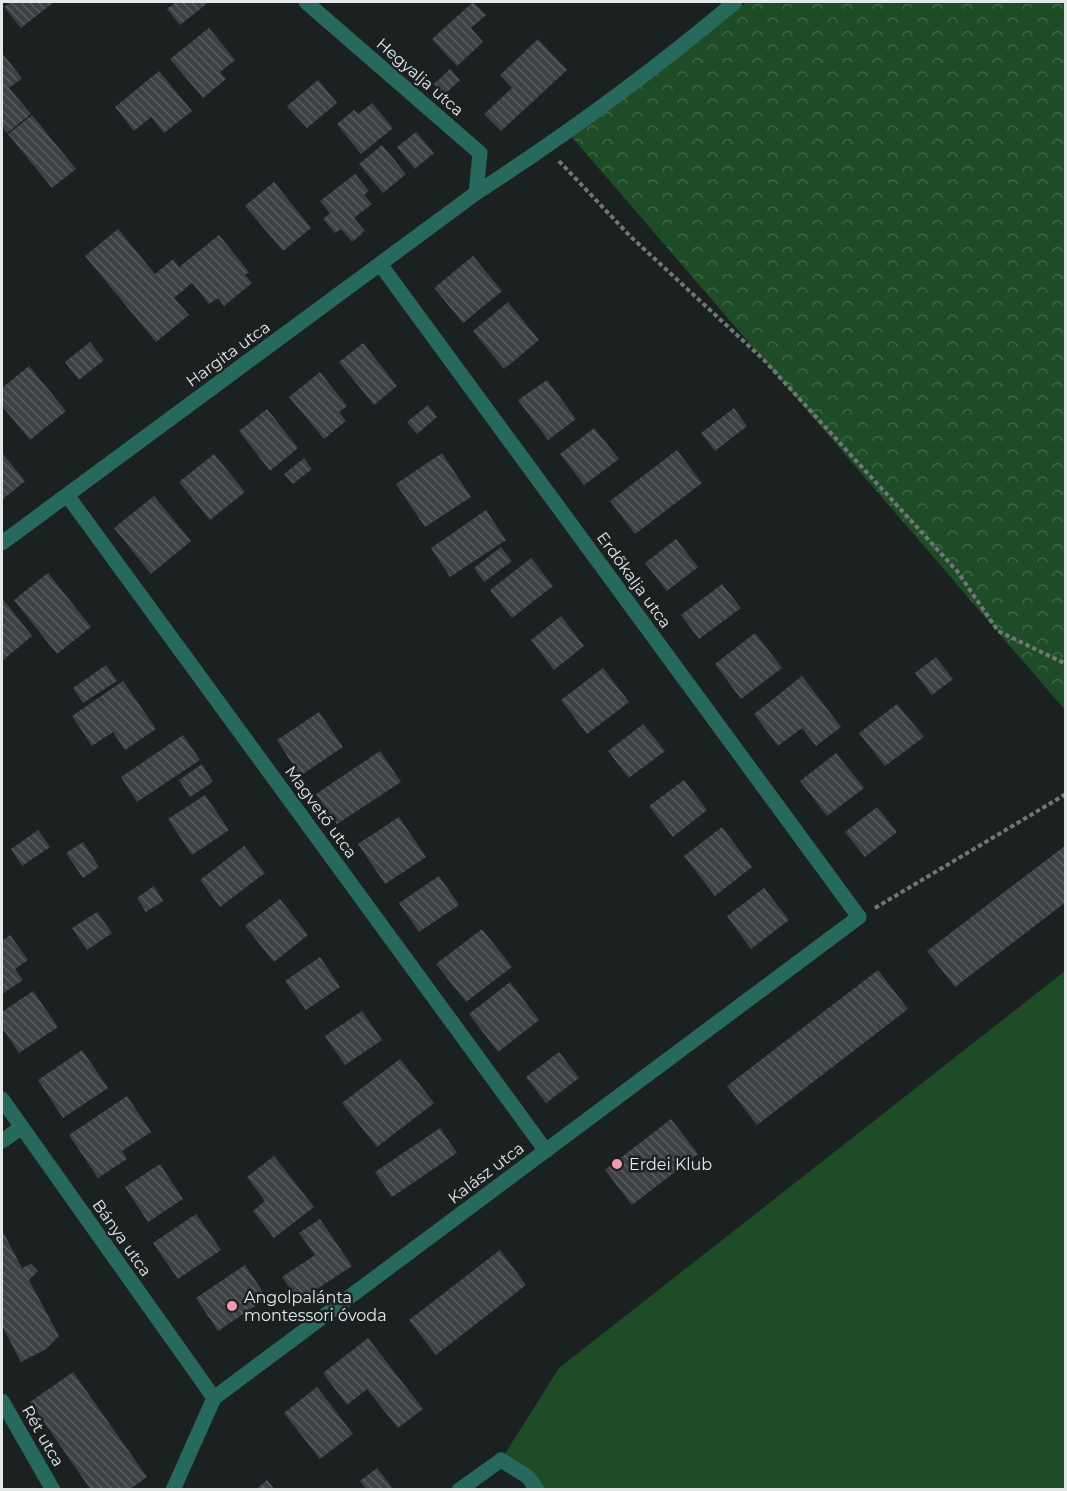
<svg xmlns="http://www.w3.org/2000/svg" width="1067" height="1491" font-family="Montserrat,sans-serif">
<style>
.forest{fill:url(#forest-crowns)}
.park{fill:#1e4c27}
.building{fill:url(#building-back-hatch)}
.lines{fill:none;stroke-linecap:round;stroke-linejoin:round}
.path{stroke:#727677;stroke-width:4;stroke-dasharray:4.5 3;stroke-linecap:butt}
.lane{stroke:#28695d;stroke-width:15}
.street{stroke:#28695d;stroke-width:15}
.poi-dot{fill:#f29aaf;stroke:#1b2021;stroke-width:2}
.labels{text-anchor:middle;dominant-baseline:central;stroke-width:5;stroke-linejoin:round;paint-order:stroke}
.street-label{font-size:16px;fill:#e5e8e9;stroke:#1b2021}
.poi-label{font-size:16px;fill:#e5e8e9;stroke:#1b2021;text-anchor:start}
</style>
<defs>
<pattern id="forest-crowns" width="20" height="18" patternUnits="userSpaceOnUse" patternTransform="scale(1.5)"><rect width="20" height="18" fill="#1e4c27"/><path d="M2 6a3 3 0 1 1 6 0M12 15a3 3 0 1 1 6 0" fill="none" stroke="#3f6646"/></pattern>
<pattern id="building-back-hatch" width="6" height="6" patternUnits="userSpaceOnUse" patternTransform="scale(1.5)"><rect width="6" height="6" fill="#3d4144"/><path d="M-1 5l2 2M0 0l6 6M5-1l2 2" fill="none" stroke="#595c5f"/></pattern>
</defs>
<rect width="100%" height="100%" fill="#1b2021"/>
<path class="forest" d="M747,2h318v708l-494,-574z"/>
<path class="park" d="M1065,971v518h-528l-36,-29 58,-92z"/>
<path class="building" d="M11,2h43l-33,26 -17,-21z
M176,2h33l-29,23 -13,-16z
M473,2l13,13 -15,13 12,14 -26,24 -25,-27z
M209,28l26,32 -15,12 6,7 -23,19 -33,-39z
M538,39l29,31 -66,61 -17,-17 28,-26 -12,-13z
M2,53l20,25 -13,10 22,26 -24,19 -5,-7z
M450,69l10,11 -16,15 -10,-11z
M159,71l33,40 -28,22 -13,-16 -17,14 -19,-24z
M318,80l19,23 -30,25 -20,-22z
M372,103l21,25 -32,26 -24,-30 17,-14 4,4z
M32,115l44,54 -24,19 -44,-54z
M416,132l18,21 -19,16 -18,-22z
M382,145l24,29 -23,19 -24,-29z
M355,174l14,17 -5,4 8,9 -18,14 11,13 -13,11 -11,-13 -6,4 -12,-14 7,-6 -10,-12z
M274,182l37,46 -28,23 -38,-45z
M118,229l37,45 18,-15 6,8 40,-32 30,37 -4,3 7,8 -28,23 -6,-8 -9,6 -17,-21 -18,15 15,17 -33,27 -71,-86z
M473,256l29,35 -39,32 -29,-35z
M508,302l31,38 -35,29 -31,-38z
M90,342l14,18 -25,20 -14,-18z
M363,343l34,43 -23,19 -35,-43z
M29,366l37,45 -36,29 -28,-34v-18z
M320,372l27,34 -8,6 7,9 -22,18 -35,-42z
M547,380l29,39 -28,21 -30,-40z
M428,405l9,12 -20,17 -10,-12z
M734,408l13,18 -32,25 -14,-18z
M267,409l31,39 -28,23 -31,-40z
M594,428l25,31 -35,26 -24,-31z
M677,450l25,33 -67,51 -25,-33z
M2,453l23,28 -23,19z
M442,453l29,44 -46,30 -29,-43z
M214,454l31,38 -35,28 -31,-38z
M304,458l8,11 -19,15 -9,-10z
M154,496l37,45 -40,33 -37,-46z
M486,510l20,30 -56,37 -19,-29z
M676,539l22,28 -31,24 -22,-28z
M501,547l11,14 -28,21 -10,-14z
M531,558l22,28 -41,32 -22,-28z
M48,573l43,54 -34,27 -43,-54z
M722,584l19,24 -42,31 -18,-24z
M2,598l30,38 -30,25z
M561,616l23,30 -30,24 -23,-30z
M755,633l27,35 -41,31 -26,-35z
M936,657l17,22 -21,16 -17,-22z
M106,665l11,16 -34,22 -10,-15z
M603,668l26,34 -42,32 -26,-34z
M802,676l39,51 -25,19 -14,-18 -24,18 -24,-32z
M123,681l33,48 -31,21 -12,-18 -21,14 -20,-30z
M897,704l27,33 -39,29 -26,-33z
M319,712l24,35 -43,29 -23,-36z
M643,724l22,27 -36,27 -21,-27z
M183,735l17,25 -63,42 -16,-25z
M380,751l21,31 -64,42 -21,-30z
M836,753l28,35 -37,28 -27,-35z
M202,764l11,18 -23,15 -11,-17z
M684,780l23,30 -34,27 -24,-31z
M205,795l24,35 -37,25 -24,-36z
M877,807l20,25 -32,25 -20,-25z
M399,817l27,40 -41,27 -27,-40z
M722,827l30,40 -37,29 -31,-40z
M38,830l12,17 -28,19 -11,-17z
M83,842l16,25 -16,11 -17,-25z
M1066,845v57l-111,85 -28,-36z
M244,846l21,27 -45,34 -20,-27z
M439,876l20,29 -40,27 -20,-29z
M154,886l9,15 -17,11 -9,-14z
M764,888l25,32 -38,29 -24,-33z
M280,899l28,36 -34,27 -29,-36z
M97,912l15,21 -25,17 -15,-22z
M482,929l30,38 -46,35 -30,-38z
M10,935l18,25 -13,9 8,11 -21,14v-53z
M320,957l20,30 -34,23 -21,-29z
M878,970l30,39 -151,116 -30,-39z
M510,982l29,38 -41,32 -29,-38z
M33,991l25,36 -39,26 -17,-25v-16z
M362,1011l20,29 -37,25 -20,-29z
M82,1050l26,38 -45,30 -25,-38z
M559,1052l20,26 -33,25 -20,-26z
M400,1059l34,44 -57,44 -35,-44z
M127,1096l24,36 -29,19 5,8 -29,19 -29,-43z
M671,1119l27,35 -66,51 -27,-35z
M440,1128l17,25 -65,44 -17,-25z
M274,1156l40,51 -40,31 -21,-27 12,-10 -18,-24z
M160,1164l23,35 -35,23 -23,-35z
M196,1214l25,36 -43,29 -25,-36z
M320,1219l32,47 -53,35 -17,-24 33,-22 -16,-22z
M2,1230l20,38 9,-4 7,7 -9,9 30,56 -13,13 -25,13 -19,-36z
M500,1250l26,35 -90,70 -27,-35z
M245,1265l22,33 -49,33 -22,-33z
M368,1338l55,71 -25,19 -31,-39 -20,16 -24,-32z
M73,1372l74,105 -18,13h-38l-61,-88z
M317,1387l36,47 -33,25 -36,-46z
M377,1468l17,22h-27l-7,-9z
M267,1480l8,10h-20l5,-4z"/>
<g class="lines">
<path class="path" d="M559,161l71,75 134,124 193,211 41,60 68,33
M875,908l191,-114"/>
<path class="lane" d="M501,1460l27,17 9,13"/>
<path class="street" d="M306,2l174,151 -4,40
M67,495l479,656
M2,543l474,-350c90,-58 177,-122 259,-191
M2,1099l212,299
M2,1141l20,-14
M2,1401l51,89
M173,1490l41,-92 645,-481 -479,-653
M459,1490l42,-30"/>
</g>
<g class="poi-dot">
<circle cx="617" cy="1164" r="6"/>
<circle cx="232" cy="1306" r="6"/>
</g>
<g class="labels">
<g class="street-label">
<text transform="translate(420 77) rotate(41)">Hegyalja utca</text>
<text transform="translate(228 354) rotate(-36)">Hargita utca</text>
<text transform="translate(634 580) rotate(54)">Erdőkalja utca</text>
<text transform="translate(321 812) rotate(54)">Magvető utca</text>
<text transform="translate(486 1173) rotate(-37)">Kalász utca</text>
<text transform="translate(122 1238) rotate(55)">Bánya utca</text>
<text transform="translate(43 1436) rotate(60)">Rét utca</text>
</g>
<g class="poi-label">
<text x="629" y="1164">Erdei Klub</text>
<text x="244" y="1297">Angolpalánta<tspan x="244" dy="18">montessori óvoda</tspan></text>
</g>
</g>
<rect width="1067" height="1491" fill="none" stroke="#e5e8e9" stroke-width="6"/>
</svg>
